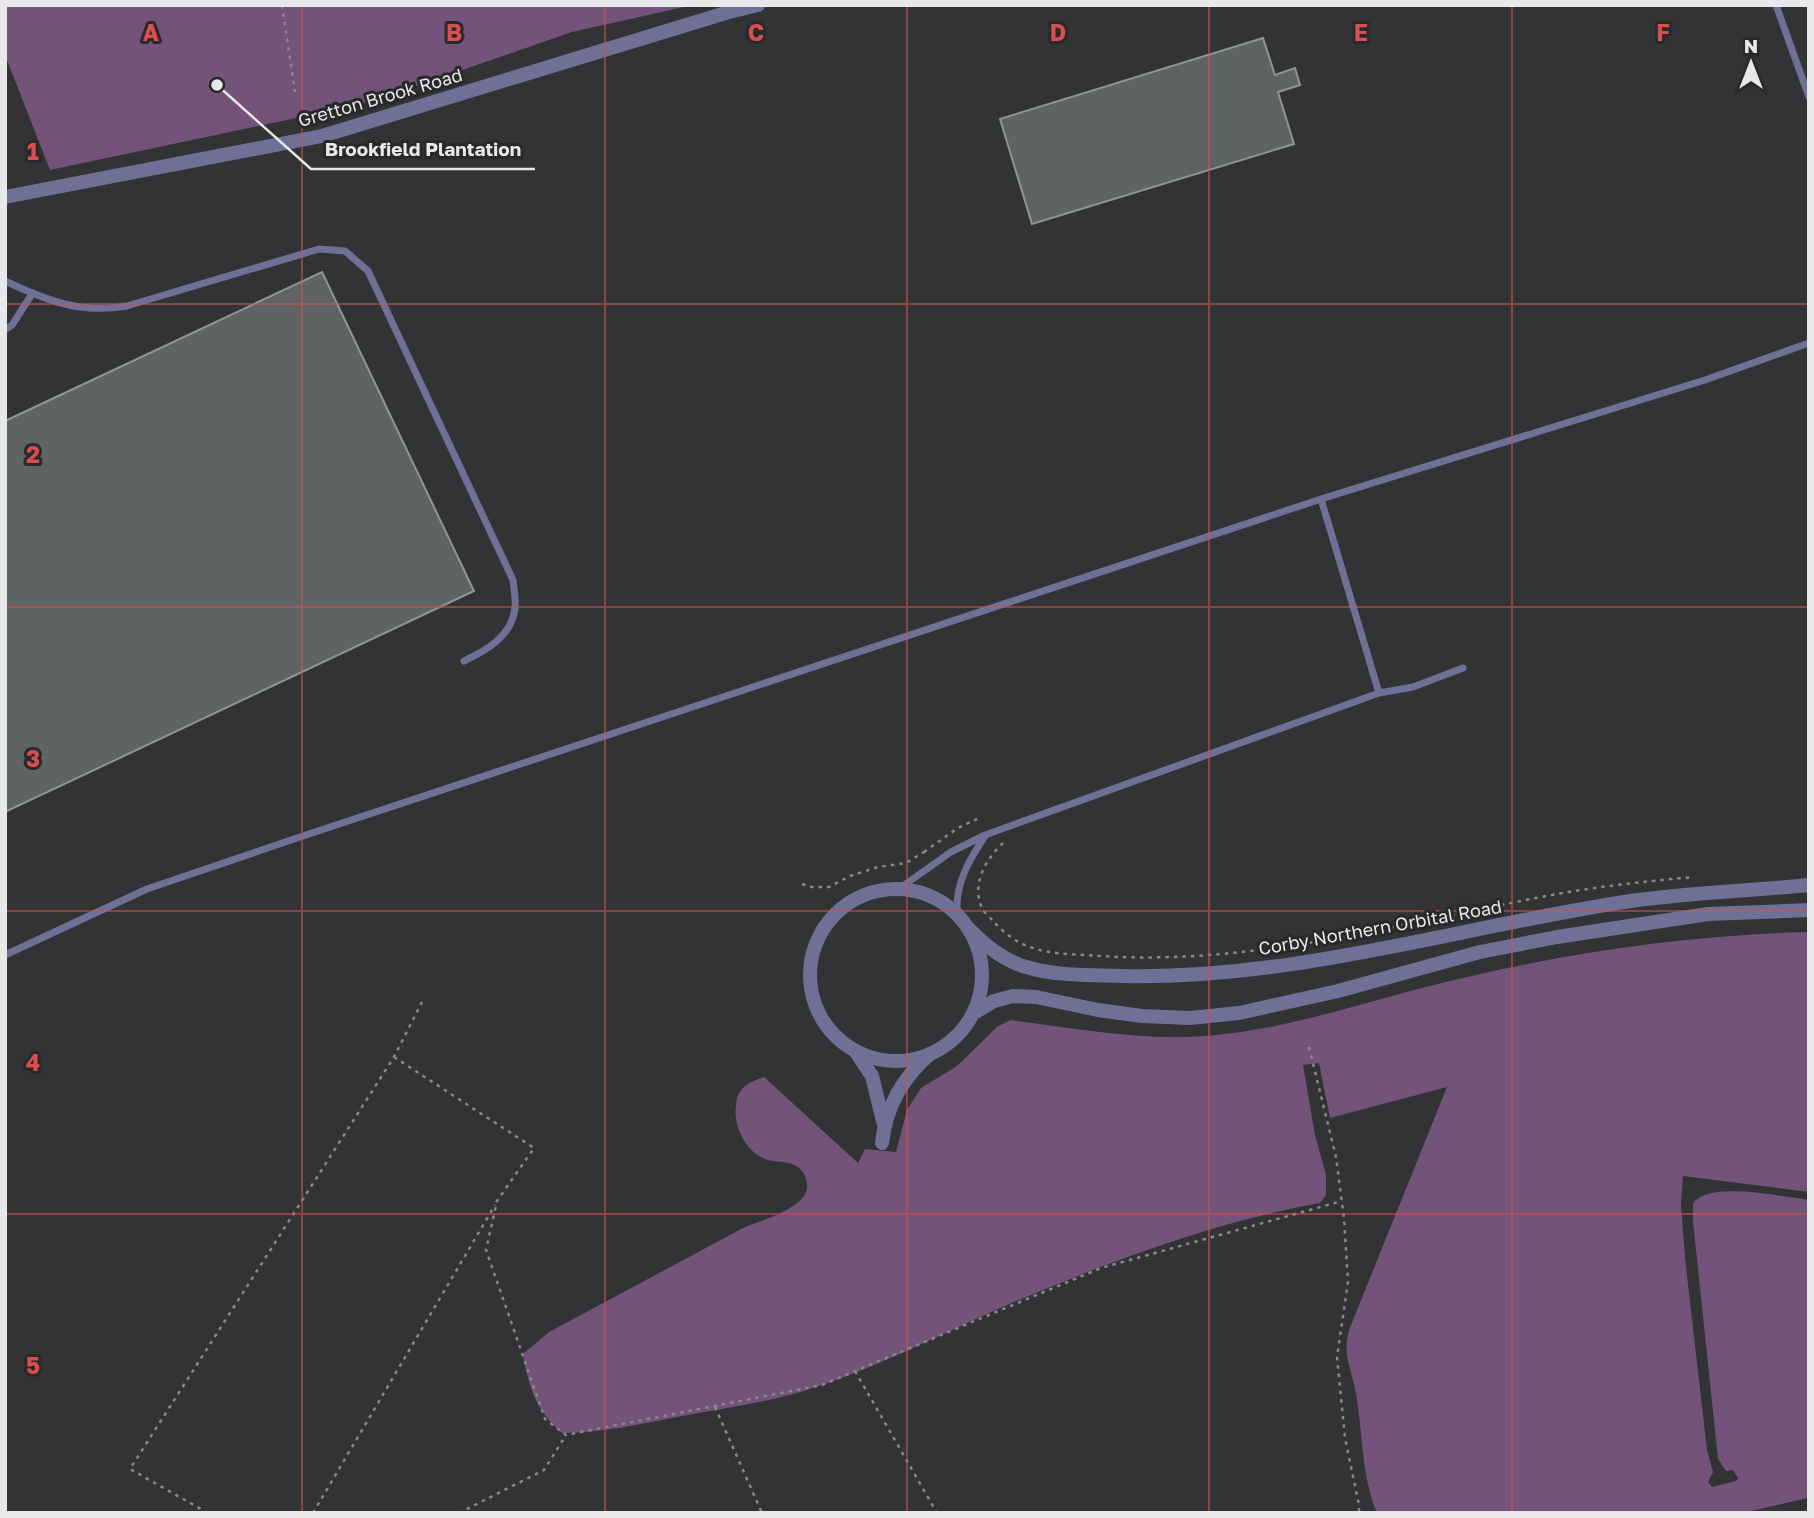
<svg xmlns="http://www.w3.org/2000/svg" width="1814" height="1518" font-family="'Golos Text',sans-serif">
<style>
.forest{fill:#735379}
.building{fill:#5f6364;stroke:#909495;stroke-width:2}
.lines{fill:none;stroke-linecap:round;stroke-linejoin:round}
.path{stroke:#86888a;stroke-width:2.5;stroke-dasharray:3.5 5;stroke-linecap:butt}
.service{stroke:#716f95;stroke-width:7}
.minor{stroke:#716f95;stroke-width:14}
.tertiary{stroke:#716f95;stroke-width:14}
.grid{fill:none;stroke:#d94e4f;stroke-width:2;stroke-opacity:0.55}
.labels{text-anchor:middle;dominant-baseline:central;stroke-width:6;stroke-linejoin:round;paint-order:stroke}
.street-label{font-size:18px;fill:#e7e8ea;stroke:#27292b}
.grid-label{font-size:23px;text-anchor:middle;font-weight:bold;fill:#d94e4f;stroke:#27292b;stroke-width:6;stroke-linejoin:round;paint-order:stroke}
.leader{fill:none;stroke:#e7e8ea;stroke-width:2.5}
.callout-dot{fill:#e7e8ea;stroke:#27292b;stroke-width:2.5}
.callout-label{font-size:19px;text-anchor:middle;font-weight:bold;fill:#e7e8ea;stroke:#27292b;stroke-width:6;stroke-linejoin:round;paint-order:stroke}
</style>
<rect width="100%" height="100%" fill="#313335"/>
<path class="forest" d="M5,5h688l-121,27 -205,71 -317,67 -45,-115z
M1809,932v260l-126,-16 -2,28 4,54 22,192 6,22 -5,10 4,5 24,-6 2,-3 -5,-8 -7,1 -8,-12 -25,-238v-17c14,-24 91,-7 116,-4v297l-5,2 -62,14h-365c-16,-38 -14,-79 -21,-119 -4,-25 -14,-37 -7,-64l98,-243 -117,31 -11,-55 -16,2 12,70 11,40v20l-6,8c-106,19 -214,60 -313,102 -66,29 -131,63 -200,85 -42,13 -87,19 -130,27 -38,7 -76,16 -115,16 -25,-21 -34,-47 -39,-79l26,-22 196,-105c18,-7 65,-20 62,-43 -1,-8 -4,-14 -11,-18 -9,-6 -21,-3 -31,-7 -20,-8 -32,-33 -29,-54 1,-17 13,-23 28,-28l94,86 7,-14 31,3 11,-42 14,-22 36,-22 41,-40 13,-6c64,8 130,21 195,16 88,-7 172,-39 257,-58 114,-27 230,-43 346,-46z"/>
<path class="building" d="M1263,38l12,37 20,-7 5,17 -22,7 16,52 -262,80 -32,-105z
M322,272l152,319 -469,221v-391z"/>
<g class="lines">
<path class="path" d="M282,5l13,87
M1003,843c-17,16 -32,41 -21,65 2,5 8,9 11,13 8,9 21,20 34,25 23,9 49,8 73,10 155,10 306,-34 457,-62 45,-8 91,-13 137,-17
M924,852l34,-24 23,-11
M802,884l10,3h17l21,-11 28,-9 28,-4 18,-11 3,2
M1309,1047l27,110 8,61 4,64 -11,75 8,81 14,67v8
M394,1057l140,91 -37,53 -11,49 59,169 21,16 256,-50 279,-117 241,-67
M855,1371l82,142
M715,1407l47,106
M208,1513l-78,-44 264,-412 28,-55
M313,1513l182,-308
M459,1513l85,-43 22,-35"/>
<path class="service" d="M1776,5l33,92
M5,281c43,20 75,33 122,25l192,-57 26,2 23,20 145,309c1,9 3,19 2,28 -3,28 -28,42 -51,53
M5,330l7,-5 20,-31
M1321,499l58,194
M900,888l51,-36 34,-17 394,-142 34,-6 50,-19
M957,914c-2,-30 12,-54 28,-78
M5,955l142,-66 153,-52 1021,-338 384,-119 104,-37"/>
<path class="minor" d="M856,1052l16,24 12,49
M882,1143c4,-36 20,-65 48,-89"/>
<path class="tertiary" d="M5,197l317,-61 407,-124 29,-7
M810 975a86 86 0 1 1 172 0a86 86 0 1 1-172 0Z
M969,929c17,17 34,31 57,38 30,9 64,8 95,9 171,4 335,-48 503,-74 59,-9 124,-11 185,-17
M974,1013l20,-12 19,-5 23,1 62,13 44,6 48,2 49,-5 99,-22 142,-39 77,-15 151,-23 101,-4"/>
</g>
<path class="grid" d="M302,5v1508M605,5v1508M907,5v1508M1209,5v1508M1512,5v1508M5,304h1804M5,607h1804M5,911h1804M5,1214h1804"/>
<g class="labels">
<g class="street-label">
<text transform="translate(380 97) rotate(-16)">Gretton Brook Road</text>
<text transform="translate(1380 927) rotate(-10)">Corby Northern Orbital Road</text>
</g>
</g>
<g class="grid-label">
<text x="151" y="41">A</text>
<text x="454" y="41">B</text>
<text x="756" y="41">C</text>
<text x="1058" y="41">D</text>
<text x="1361" y="41">E</text>
<text x="1663" y="41">F</text>
<text x="33" y="160">1</text>
<text x="33" y="463">2</text>
<text x="33" y="767">3</text>
<text x="33" y="1071">4</text>
<text x="33" y="1374">5</text>
</g>
<path class="leader" d="M217 85L311 169H535"/>
<circle class="callout-dot" cx="217" cy="85" r="7"/>
<g class="callout-label">
<text x="423" y="156">Brookfield Plantation</text>
</g>
<rect width="1814" height="1518" fill="none" stroke="#e7e8ea" stroke-width="14"/>
<g transform="translate(1751 63)" stroke="#27292b" stroke-width="5" paint-order="stroke">
<path d="M0-5L12 26L0 18L-12 26Z" fill="#e7e8ea"/>
<text y="-10" font-size="19" font-weight="bold" text-anchor="middle" fill="#e7e8ea">N</text>
</g>
</svg>
